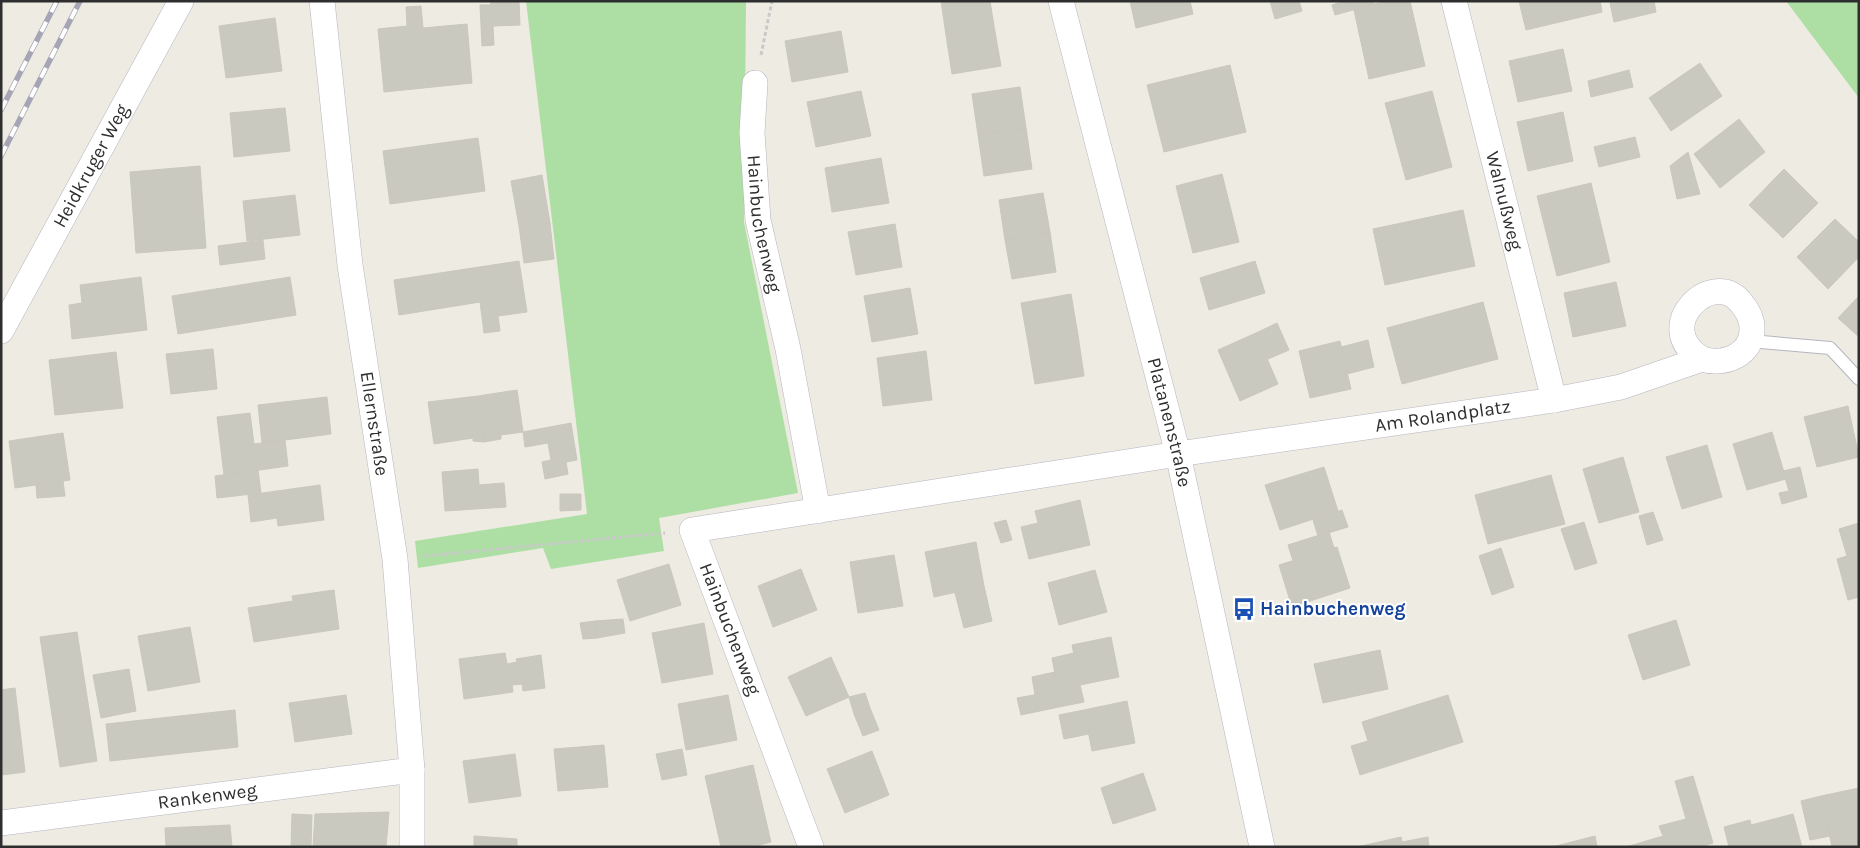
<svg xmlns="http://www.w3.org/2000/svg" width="1860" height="848" font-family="Karla,sans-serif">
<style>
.green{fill:#addfa4}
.building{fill:#cac9c0;stroke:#cac7bb}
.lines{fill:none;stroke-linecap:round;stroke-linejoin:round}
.service-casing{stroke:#b5b5c0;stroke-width:14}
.minor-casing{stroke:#b5b5c0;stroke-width:26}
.path{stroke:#c9c9c9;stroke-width:3;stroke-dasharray:4 2.5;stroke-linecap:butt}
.service{stroke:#fff;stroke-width:12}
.minor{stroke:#fff;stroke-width:25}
.rail-casing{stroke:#a5a5b6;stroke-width:5.5}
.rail{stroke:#fff;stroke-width:4;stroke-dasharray:11;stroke-linecap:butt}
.labels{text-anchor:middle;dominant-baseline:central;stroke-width:4;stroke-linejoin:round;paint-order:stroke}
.street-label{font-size:19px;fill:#2e2e2e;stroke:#fff}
.transit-label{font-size:19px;font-weight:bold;fill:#164399;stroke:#fff;text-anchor:start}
</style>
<rect width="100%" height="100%" fill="#eeebe2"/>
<path class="green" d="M526,1h220l-2,221 54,271 -139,25 5,33 -113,18 -8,-21 -125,20 -3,-27 172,-27z
M1786,1h73v97z"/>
<path class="building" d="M490,1h29l1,24 -27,1 1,19 -12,1 -2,-41h11z
M941,1h49l4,25 -48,9z
M1130,1h60l3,13 -57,14z
M1270,1h29l3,10 -27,8z
M1344,1h29l1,3 -39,11 -3,-10z
M1385,1h25l15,65 -56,13 -15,-69z
M1519,1h81l2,11 -76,18z
M1617,1h37l2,11 -42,10 -4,-19z
M421,6l2,22 44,-4 5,59 -88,9 -6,-63 29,-3 -1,-19z
M275,18l7,53 -56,7 -7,-52z
M994,26l7,40 -49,8 -6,-39z
M841,31l7,41 -56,10 -7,-41z
M1563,49l9,42 -54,11 -9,-41z
M1700,63l22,33 -51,35 -22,-33z
M1230,65l16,67 -82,20 -17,-67z
M1629,70l4,17 -42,10 -3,-16z
M1020,87l6,41 -48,7 -6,-41z
M861,91l10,45 -55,11 -9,-45z
M1432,91l20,76 -46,13 -21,-77z
M285,108l5,43 -56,6 -4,-44z
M1563,112l10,49 -45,10 -11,-49z
M1739,119l26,33 -45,36 -26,-34z
M1026,128l6,41 -48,7 -6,-41z
M1635,137l5,20 -41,10 -5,-20z
M478,138l7,53 -95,13 -7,-53z
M1688,152l12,42 -23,5 -7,-33z
M881,158l8,45 -57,9 -7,-44z
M200,166l6,82 -70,5 -6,-81z
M1784,169l34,34 -35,35 -34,-33z
M1222,174l17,68 -46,11 -17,-67z
M542,175l8,48 -31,3 -8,-45z
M1591,183l19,79 -53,14 -20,-80z
M1043,193l7,39 -45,8 -6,-40z
M295,195l5,40 -53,6 -4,-40z
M1463,210l12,56 -90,19 -12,-56z
M1835,219l24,23v15l-31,32 -31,-32z
M550,223l4,36 -30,4 -5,-37z
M895,224l7,43 -46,8 -8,-43z
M1050,232l6,40 -44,7 -7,-39z
M263,240l2,19 -45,6 -2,-19z
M519,261l8,51 -29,4 2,15 -16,2 -4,-31 -81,13 -5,-35z
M1255,261l10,32 -56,17 -9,-32z
M141,277l6,53 -75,9 -3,-34 13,-2 -2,-18z
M290,277l6,38 -118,19 -6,-38z
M1616,282l10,44 -53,11 -9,-44z
M910,288l8,46 -46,8 -8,-46z
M1071,294l7,41 -50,8 -7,-40z
M1859,296v41l-21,-19z
M1483,302l15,57 -96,25 -15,-56z
M1277,323l12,27 -21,9 -12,-26z
M1256,333l22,51 -38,17 -22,-51z
M1078,335l6,41 -49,8 -7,-41z
M1368,340l6,27 -27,7 -6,-27z
M1340,341l11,48 -41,9 -11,-47z
M213,349l4,40 -46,5 -5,-40z
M926,351l6,49 -49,6 -6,-48z
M116,352l7,56 -68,7 -6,-55z
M517,390l6,42 -22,3v4l-17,3 -6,-46z
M478,396l6,46 -11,-1v-3l-39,6 -6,-42z
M327,397l4,37 -69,9 -4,-38z
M1848,406l11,51 -42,10 -13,-50z
M250,413l4,31 31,-4 3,26 -64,9 -7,-58z
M571,423l6,37 -11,2 2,12 -23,5 -3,-17 9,-2 -3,-17 -23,4 -2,-15z
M1772,432l14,47 -39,11 -14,-46z
M63,433l7,47 -55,8 -6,-47z
M1707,445l15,52 -40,12 -16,-52z
M1623,457l16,55 -40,11 -16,-54z
M1324,467l14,44 -58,19 -15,-45z
M1800,467l7,30 -25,7 -3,-11 10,-2 -6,-20z
M478,469l1,16 25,-2 2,24 -61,4 -3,-39z
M258,470l3,23 -44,5 -2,-22z
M1551,475l14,49 -77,20 -13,-49z
M63,481l2,15 -28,2 -1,-13z
M320,485l4,35 -46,6 -1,-8 -26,4 -3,-27z
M560,494h21v16l-21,1z
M1080,500l10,45 -61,14 -8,-32 17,-4 -3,-12z
M1342,510l6,17 -30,9 -5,-16z
M1653,512l10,28 -16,5 -8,-29z
M1006,520l6,20 -11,3 -7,-20z
M1584,522l13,41 -22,7 -14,-41z
M1859,523v74l-11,3 -11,-41 10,-3 -8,-27z
M1329,532l5,16 -41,13 -5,-16z
M976,542l8,44 -50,11 -9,-45z
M1337,547l13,41 -58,19 -13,-42z
M1501,548l13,39 -22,8 -13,-39z
M894,555l9,51 -45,7 -8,-51z
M669,564l12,41 -51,16 -13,-41z
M801,569l16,41 -44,17 -15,-41z
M1095,570l12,42 -48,13 -11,-42z
M984,586l8,35 -28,7 -9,-35z
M334,590l5,39 -85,13 -6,-34 45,-7 -1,-5z
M623,619l2,14 -28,5 -2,-17z
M1676,620l14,45 -47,15 -15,-45z
M595,621l2,17 -14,1 -3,-16z
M704,623l9,51 -51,9 -10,-50z
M190,627l10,55 -52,9 -10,-55z
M77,632l20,129 -37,6 -20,-130z
M1111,637l8,40 -39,8 -8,-40z
M1380,650l8,39 -65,14 -9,-39z
M505,653l2,11 10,-2 -1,-3 25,-4 4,33 -22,3 -1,-7 -10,1 1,7 -49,7 -5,-40z
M1074,653l6,32 -22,5 -6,-32z
M831,657l18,40 -43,19 -18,-39z
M129,669l7,42 -35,7 -8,-43z
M1055,672l3,18 -23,5 -3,-18z
M1080,685l4,17 -25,5 -3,-16z
M15,688l10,84 -24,3v-85z
M1056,691l3,16 -38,8 -4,-17z
M865,693l5,15 -16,6 -5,-17z
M346,695l6,39 -57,8 -6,-39z
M728,695l9,45 -51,10 -8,-46z
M1448,695l15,47 -103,33 -9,-29 17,-5 -6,-19z
M1127,701l8,42 -43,8 -8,-41z
M870,708l9,22 -16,6 -9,-22z
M235,710l3,37 -128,14 -4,-37z
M1084,710l5,24 -25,5 -5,-24z
M604,745l4,42 -50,4 -4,-42z
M682,749l5,26 -25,5 -6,-26z
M872,751l17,44 -44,18 -18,-44z
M515,754l6,42 -52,7 -6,-42z
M753,765l18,77 -19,5h-31l-16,-71z
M1143,773l13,37 -43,14 -12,-36z
M1693,776l20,67 -11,4h-76l37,-11 -4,-10 27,-7 -11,-38z
M1859,788v59h-27l-11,-51z
M1821,796l9,40 -20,4 -9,-39z
M389,812l-3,35h-73l2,-33z
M292,814l20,1 -1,32h-20z
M1793,814l9,33h-73l-5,-20 26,-7 1,5z
M230,825l2,22h-66l-1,-19z
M474,836l43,3v8h-43z
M1595,836l2,11h-45z
M1401,837l1,5 26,-5 1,10h-72z"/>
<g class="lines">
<defs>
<path id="service" d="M1750,341l80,7 29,31"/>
<g id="minor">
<path id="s1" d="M322,1l28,264 45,294 17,211v77"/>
<path id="s2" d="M1061,1l117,453 84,393"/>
<path id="s3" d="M1454,1l100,399"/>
<path id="s4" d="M755,83l-3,50 6,87 30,129 30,162"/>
<path id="s5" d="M1,331l180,-330"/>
<path id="s6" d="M1,823l411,-53"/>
<path id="s7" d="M811,847l-119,-317 486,-76 376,-54 67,-13 81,-28c22,7 51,-4 50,-31 0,-10 -4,-17 -10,-24 -28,-39 -93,23 -40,55"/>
</g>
</defs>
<use href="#service" class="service-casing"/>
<use href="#minor" class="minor-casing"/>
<path class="path" d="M761,55l11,-54
M424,556l241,-23"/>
<use href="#service" class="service"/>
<use href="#minor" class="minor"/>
<defs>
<path id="rail" d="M1,110l56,-109
M1,156l79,-155"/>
</defs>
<use href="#rail" class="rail-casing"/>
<use href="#rail" class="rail"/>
</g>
<defs>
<symbol id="bus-bare" viewBox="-9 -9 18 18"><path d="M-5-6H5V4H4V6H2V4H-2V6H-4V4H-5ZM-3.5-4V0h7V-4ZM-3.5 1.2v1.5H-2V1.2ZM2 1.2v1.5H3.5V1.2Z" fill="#1a4fb4" stroke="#fff" stroke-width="2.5" paint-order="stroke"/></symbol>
</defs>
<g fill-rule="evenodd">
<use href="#bus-bare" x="1228" y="593" width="32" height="32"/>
</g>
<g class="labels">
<g class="street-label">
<text stroke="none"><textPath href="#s5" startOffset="188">Heidkruger Weg</textPath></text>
<text stroke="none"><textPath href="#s3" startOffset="206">Walnußweg</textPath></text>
<text stroke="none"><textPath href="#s4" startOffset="142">Hainbuchenweg</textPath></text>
<text stroke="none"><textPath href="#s7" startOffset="1098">Am Rolandplatz</textPath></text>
<text stroke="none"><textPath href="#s2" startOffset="435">Platanenstraße</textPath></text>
<text stroke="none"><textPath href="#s1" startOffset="426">Ellernstraße</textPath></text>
<text transform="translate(730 629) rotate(69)">Hainbuchenweg</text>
<text stroke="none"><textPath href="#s6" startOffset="208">Rankenweg</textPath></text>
</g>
<g class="transit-label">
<text x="1260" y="609">Hainbuchenweg</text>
</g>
</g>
<rect width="1860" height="848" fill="none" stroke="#2e2e2e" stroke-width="5"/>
</svg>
